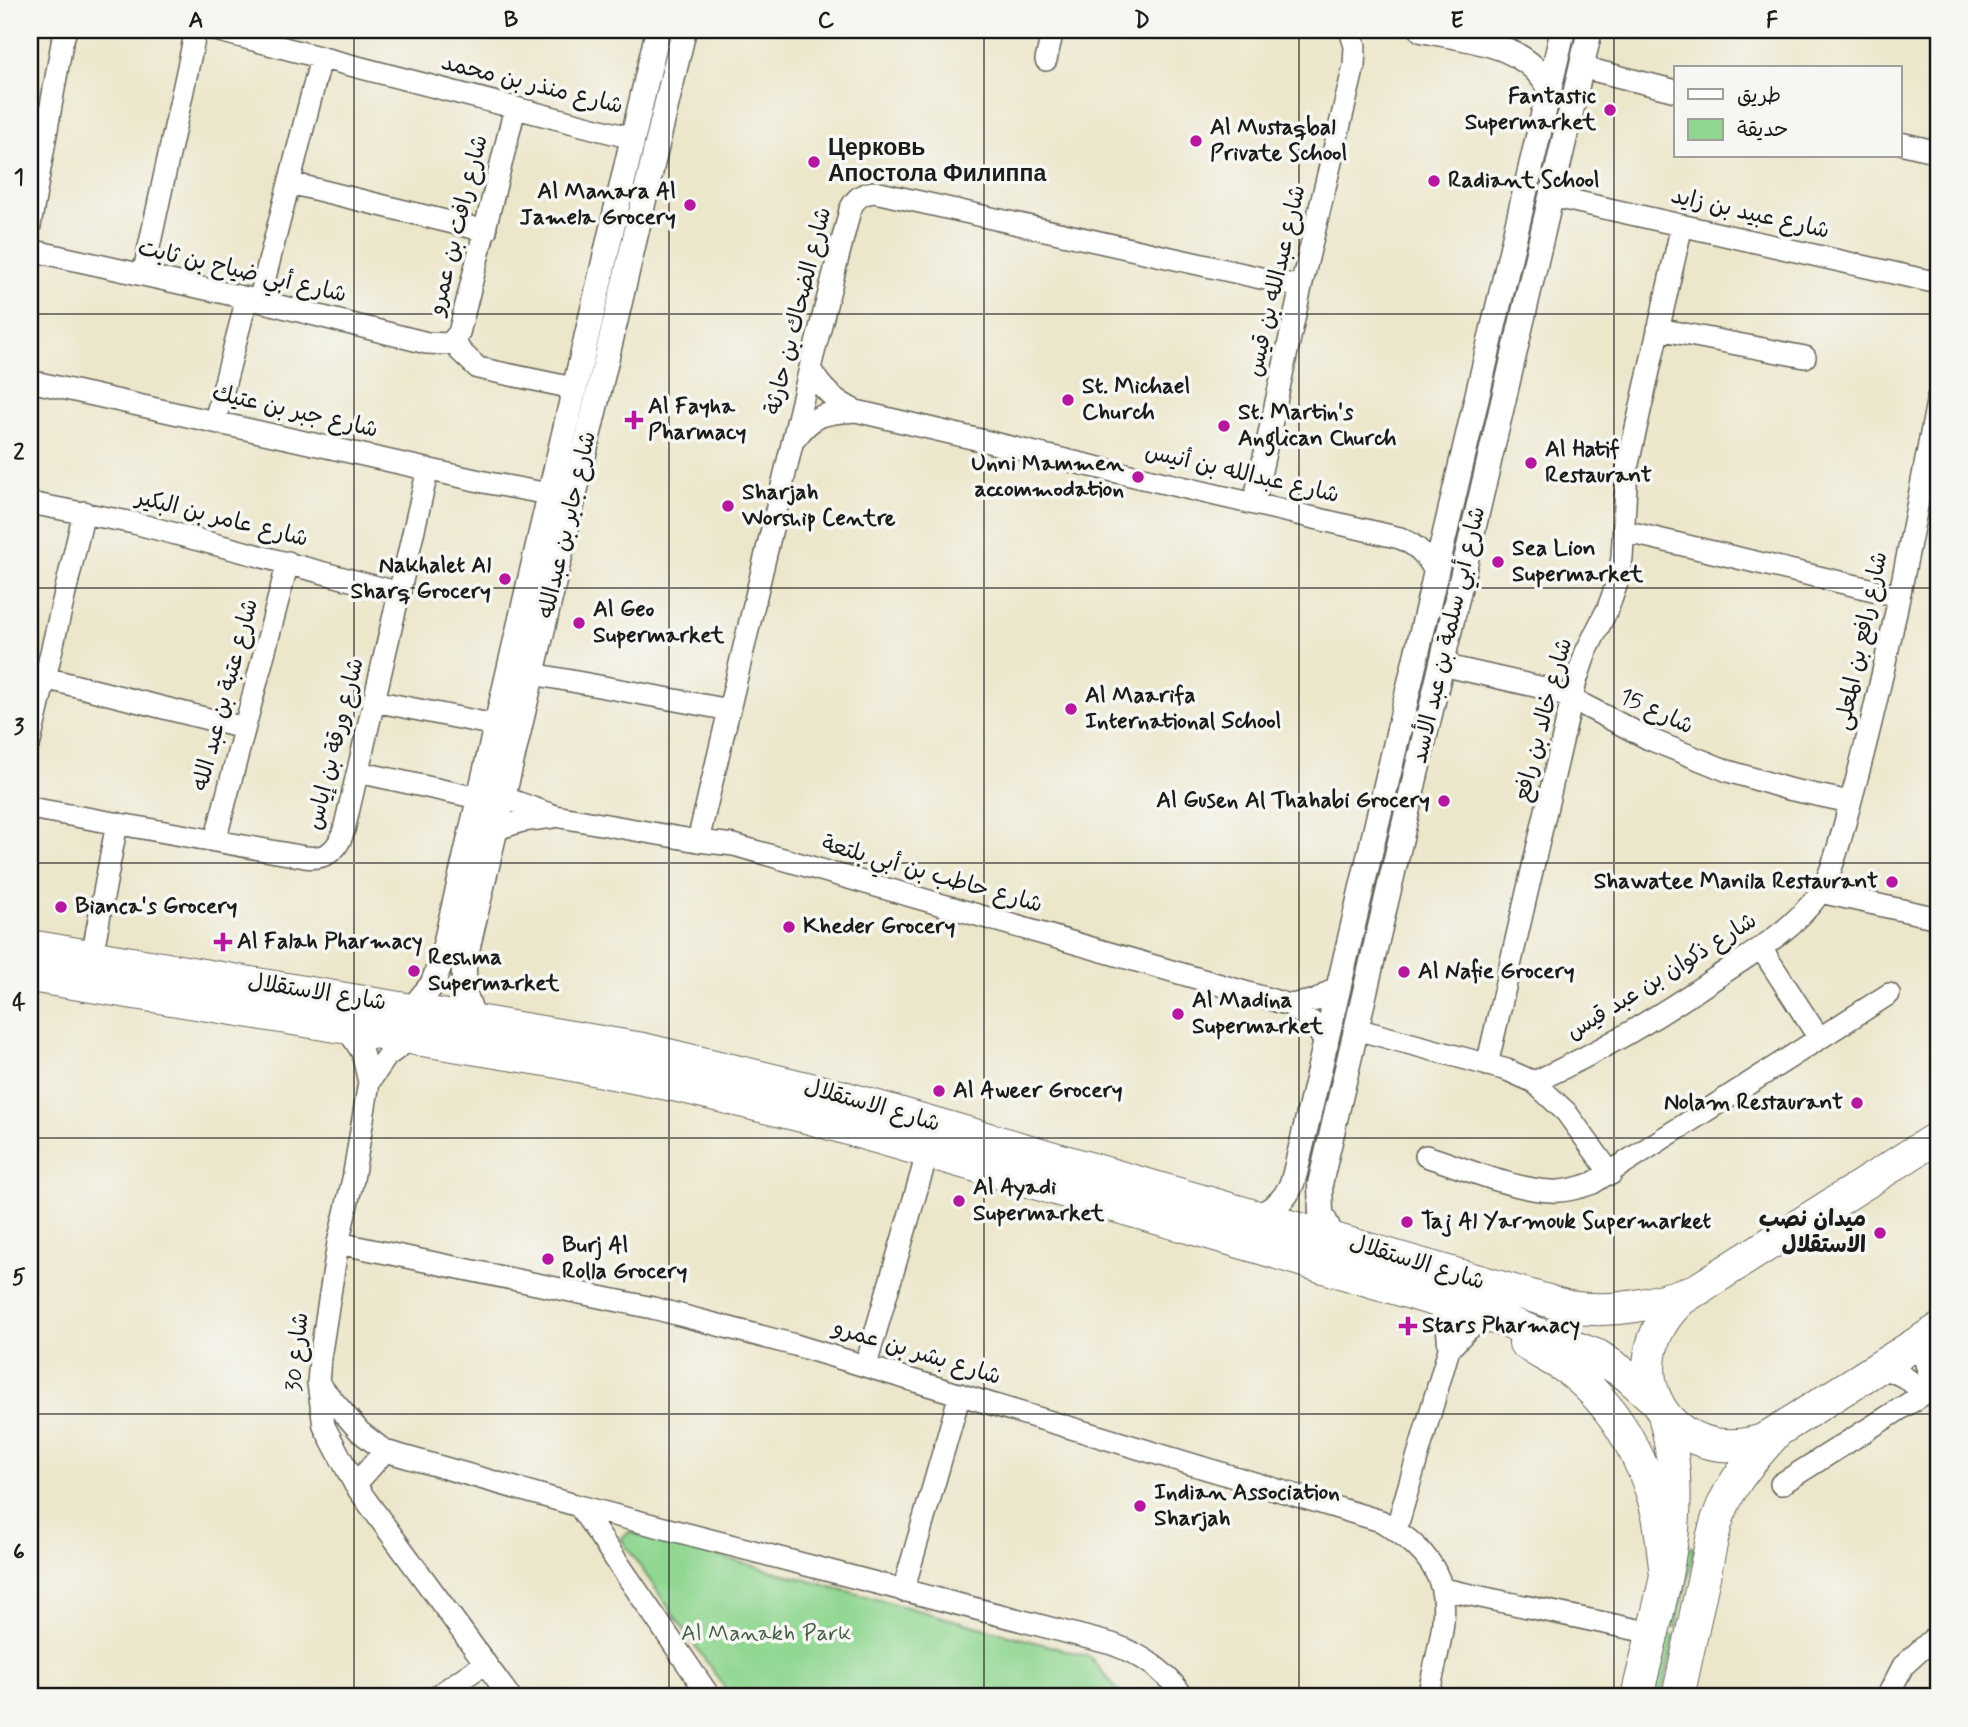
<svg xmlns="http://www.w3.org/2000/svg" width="1968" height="1727" font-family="Mynerve,'Playpen Sans Arabic',sans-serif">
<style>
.grass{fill:url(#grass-dots);stroke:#567a57;stroke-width:2}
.green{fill:#91d792;stroke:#567a57;stroke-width:2}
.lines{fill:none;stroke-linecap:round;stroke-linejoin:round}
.minor-casing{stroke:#656359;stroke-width:24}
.tertiary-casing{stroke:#656359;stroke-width:27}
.primary-casing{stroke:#656359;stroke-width:34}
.minor{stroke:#fff;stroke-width:21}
.tertiary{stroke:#fff;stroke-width:24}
.primary{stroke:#fff;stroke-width:32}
.grid{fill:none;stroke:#1c1c1c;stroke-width:2;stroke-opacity:0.55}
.poi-dot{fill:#b5179e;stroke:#f6f6f2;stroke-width:2.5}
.labels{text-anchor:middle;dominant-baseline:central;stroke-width:7;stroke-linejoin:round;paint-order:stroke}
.street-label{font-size:23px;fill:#1c1c1c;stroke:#f6f6f2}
.poi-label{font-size:23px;font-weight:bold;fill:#1c1c1c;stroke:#f6f6f2;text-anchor:start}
.park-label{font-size:23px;fill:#455d45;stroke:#f6f6f2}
.neatline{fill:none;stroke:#1c1c1c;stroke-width:2.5}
.grid-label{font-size:23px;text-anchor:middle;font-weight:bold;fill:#1c1c1c}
</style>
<defs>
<pattern id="grass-dots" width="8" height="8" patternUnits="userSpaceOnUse" patternTransform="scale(1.75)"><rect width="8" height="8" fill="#91d792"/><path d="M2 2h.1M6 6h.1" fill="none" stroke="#7cb87d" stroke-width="1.8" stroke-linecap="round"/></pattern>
</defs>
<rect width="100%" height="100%" fill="#f6f6f2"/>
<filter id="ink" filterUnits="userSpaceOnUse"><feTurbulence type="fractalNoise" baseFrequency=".0143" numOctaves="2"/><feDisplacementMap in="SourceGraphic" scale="14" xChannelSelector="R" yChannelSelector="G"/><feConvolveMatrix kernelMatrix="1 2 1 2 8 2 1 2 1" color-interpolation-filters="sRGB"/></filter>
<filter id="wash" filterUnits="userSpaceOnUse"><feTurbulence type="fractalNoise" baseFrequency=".00686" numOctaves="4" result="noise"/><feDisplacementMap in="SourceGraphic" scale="28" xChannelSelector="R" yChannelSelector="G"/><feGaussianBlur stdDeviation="1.57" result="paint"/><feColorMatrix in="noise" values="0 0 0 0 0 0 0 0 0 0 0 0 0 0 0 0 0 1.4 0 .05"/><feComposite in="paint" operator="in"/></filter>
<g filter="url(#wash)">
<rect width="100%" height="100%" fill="#ece6ca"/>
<path class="grass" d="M1686,1546l9,2 -18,79 -9,-2z
M1666,1634l9,2 -14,61h-10z"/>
<path class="green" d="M629,1532l461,125 33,40h-392l-110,-158z"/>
</g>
<g filter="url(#ink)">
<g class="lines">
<defs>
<path id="minor" d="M215,30l417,108
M1046,60l7,-30
M1581,67l95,24
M1900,143l38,9
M290,183l196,48
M1551,196l387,87
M30,226l32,-183 4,-13
M30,250l217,48 180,45 22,1 10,-11 56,-225
M143,275l53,-245
M259,301l62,-243
M1658,329l147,28
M455,340l5,11 18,17 95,20
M810,368c11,21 25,33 46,43l544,127c18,8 29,19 37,38
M30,381l459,102 60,11
M215,421l32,-123
M795,439c19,-26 31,-26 61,-28
M30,503l104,20 266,70
M1254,503l47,-216 53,-221 1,-20 -5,-16
M1624,531l275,65
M1442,665l106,24 24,10 77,40 79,32 60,18 62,13
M533,674l197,36
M45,678l199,50
M374,701l121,24
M30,742l54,-230
M358,772l120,26
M505,798l50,18 143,25 36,4 556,160 22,17 15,23
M30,808l275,49c21,3 33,-7 39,-27l84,-361
M497,829l25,-8 31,-4
M215,841l73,-279
M698,841l112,-473 40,-158c5,-12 12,-17 25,-18l426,95
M1820,892l118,26
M1761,948l58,90
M92,956l25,-133
M1290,1005l27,-5 23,-15
M346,1027l16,25 7,30 -16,97 -15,64 -18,115 -2,25 6,43 31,59 155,212
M1356,1029l151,41 27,12 32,30 45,62
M1487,1065l89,-384 10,-29 22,-44 9,-25 5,-25 5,-90 55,-243
M369,1082l18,-26 26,-19
M1534,1082c68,-31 122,-64 183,-105 36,-24 76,-47 102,-83 15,-22 27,-77 35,-105 35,-129 59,-261 84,-392
M1426,1156c35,11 89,34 125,35 14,1 28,-3 42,-8l296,-189
M338,1243l315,65 142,37 586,176c86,51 64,94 47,176
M1926,1338c-5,18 0,33 12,47
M1449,1349l17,-18 20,-15
M866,1365l62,-214
M1876,1369c20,1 35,9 47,26
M318,1383l42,49 25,19 194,55 533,138c31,11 53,27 72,53
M1781,1484l157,-99
M355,1485l30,-34
M579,1506l131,191
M1396,1530l53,-181 -2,-24 -6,-23
M1443,1589l209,44
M903,1591l57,-197
M436,1697l49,-34
M1887,1697l16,-31 35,-32"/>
<path id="tertiary" d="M1422,30c46,10 103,12 127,58
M412,1009l20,-24 9,-23 217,-932
M474,1020l-10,-28v-29l220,-933
M1258,1216c20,-8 32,-21 37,-43l268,-1143
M1333,1238l-12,-25 -1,-29 270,-1154"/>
<path id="primary" d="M30,946l613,103 197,47 729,211c45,7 86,-3 130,-18
M30,976l528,86 125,25 123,30 451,130 247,74 94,35 30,20 29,26
M1938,1137l-256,162c-73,67 -15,171 81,141l175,-110
M1525,1343c14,11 31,17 45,28 44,34 74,87 87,140 5,21 6,43 9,64
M1637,1697c22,-97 55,-182 27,-282
M1678,1697l35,-162c10,-43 32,-68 61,-100"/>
</defs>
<use href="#minor" class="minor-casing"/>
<use href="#tertiary" class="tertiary-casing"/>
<use href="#primary" class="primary-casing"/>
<use href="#minor" class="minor"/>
<use href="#tertiary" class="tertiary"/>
<use href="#primary" class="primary"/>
</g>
</g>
<path class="grid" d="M354,30v1667M669,30v1667M984,30v1667M1299,30v1667M1614,30v1667M30,314h1908M30,588h1908M30,863h1908M30,1138h1908M30,1414h1908"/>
<g class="poi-dot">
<circle cx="1610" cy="110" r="7"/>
<circle cx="1196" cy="141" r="7"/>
<circle cx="814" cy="162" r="7"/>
<circle cx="1434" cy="181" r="7"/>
<circle cx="690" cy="205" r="7"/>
<circle cx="1068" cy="400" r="7"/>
<path d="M630.5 409.5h7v7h7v7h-7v7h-7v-7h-7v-7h7z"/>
<circle cx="1224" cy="426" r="7"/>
<circle cx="1531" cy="463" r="7"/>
<circle cx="1138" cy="477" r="7"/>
<circle cx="728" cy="506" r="7"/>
<circle cx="1498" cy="562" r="7"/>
<circle cx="505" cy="579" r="7"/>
<circle cx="579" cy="623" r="7"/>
<circle cx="1071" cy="709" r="7"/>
<circle cx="1444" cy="801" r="7"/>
<circle cx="1892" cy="882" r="7"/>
<circle cx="61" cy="907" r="7"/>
<circle cx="789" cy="927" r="7"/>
<path d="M219.5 931.5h7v7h7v7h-7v7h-7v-7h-7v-7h7z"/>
<circle cx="414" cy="971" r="7"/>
<circle cx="1404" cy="972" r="7"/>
<circle cx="1178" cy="1014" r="7"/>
<circle cx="939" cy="1091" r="7"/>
<circle cx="1857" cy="1103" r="7"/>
<circle cx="959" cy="1201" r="7"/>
<circle cx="1407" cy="1222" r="7"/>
<circle cx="1880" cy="1233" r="7"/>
<circle cx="548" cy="1259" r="7"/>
<path d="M1404.5 1315.5h7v7h7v7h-7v7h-7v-7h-7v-7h7z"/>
<circle cx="1140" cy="1506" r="7"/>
</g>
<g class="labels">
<g class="street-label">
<text transform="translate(532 85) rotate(14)">شارع منذر بن محمد</text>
<text transform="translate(1750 214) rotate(13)">شارع عبيد بن زايد</text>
<text transform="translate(459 225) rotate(-76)">شارع رافت بن عمرو</text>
<text transform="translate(242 272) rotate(13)">شارع أبي ضياح بن ثابت</text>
<text transform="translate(1277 281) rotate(-77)">شارع عبدالله بن قيس</text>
<text transform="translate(799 311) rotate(-76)">شارع الضحاك بن حارثة</text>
<text transform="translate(295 412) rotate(13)">شارع جبر بن عتيك</text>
<text transform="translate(1242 474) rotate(13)">شارع عبدالله بن أنيس</text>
<text transform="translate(222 519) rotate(14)">شارع عامر بن البكير</text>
<text transform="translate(568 525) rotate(-77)">شارع جابر بن عبدالله</text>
<text transform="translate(1449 635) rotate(-77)">شارع أبي سلمة بن عبد الأسد</text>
<text transform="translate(1862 641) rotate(-78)">شارع رافع بن المعلى</text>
<text transform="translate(226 695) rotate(-75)">شارع عتبة بن عبد الله</text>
<text transform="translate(1656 712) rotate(25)">شارع 15</text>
<text transform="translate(1544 720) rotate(-75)">شارع خالد بن رافع</text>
<text transform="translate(336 744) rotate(-76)">شارع ورقة بن إياس</text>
<text transform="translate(932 875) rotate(16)">شارع حاطب بن أبي بلتعة</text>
<text transform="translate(1662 977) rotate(-32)">شارع ذكوان بن عبد قيس</text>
<text transform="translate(317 993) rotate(9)">شارع الاستقلال</text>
<text transform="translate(872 1106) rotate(16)">شارع الاستقلال</text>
<text transform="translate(1417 1263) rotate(17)">شارع الاستقلال</text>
<text transform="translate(298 1352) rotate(-85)">شارع 30</text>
<text transform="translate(917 1353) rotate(17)">شارع بشر بن عمرو</text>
</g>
<g class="poi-label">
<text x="1596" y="97" text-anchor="end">Fantastic<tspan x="1596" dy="26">Supermarket</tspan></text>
<text x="1210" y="128">Al Mustaqbal<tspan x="1210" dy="26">Private School</tspan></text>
<text x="828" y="149">Церковь<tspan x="828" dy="26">Апостола Филиппа</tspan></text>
<text x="1448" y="181">Radiant School</text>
<text x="676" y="192" text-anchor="end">Al Manara Al<tspan x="676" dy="26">Jamela Grocery</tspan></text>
<text x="1082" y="387">St. Michael<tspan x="1082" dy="26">Church</tspan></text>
<text x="648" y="407">Al Fayha<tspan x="648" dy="26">Pharmacy</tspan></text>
<text x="1238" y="413">St. Martin's<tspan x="1238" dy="26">Anglican Church</tspan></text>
<text x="1545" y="450">Al Hatif<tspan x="1545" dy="26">Restaurant</tspan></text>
<text x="1124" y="464" text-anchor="end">Unni Mammen<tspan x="1124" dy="26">accommodation</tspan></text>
<text x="742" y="493">Sharjah<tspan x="742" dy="26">Worship Centre</tspan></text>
<text x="1512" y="549">Sea Lion<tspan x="1512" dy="26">Supermarket</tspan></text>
<text x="491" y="566" text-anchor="end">Nakhalet Al<tspan x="491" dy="26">Sharq Grocery</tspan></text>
<text x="593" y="610">Al Geo<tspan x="593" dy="26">Supermarket</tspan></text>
<text x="1085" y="696">Al Maarifa<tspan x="1085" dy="26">International School</tspan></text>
<text x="1430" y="801" text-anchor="end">Al Gusen Al Thahabi Grocery</text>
<text x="1878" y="882" text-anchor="end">Shawatee Manila Restaurant</text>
<text x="75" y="907">Bianca's Grocery</text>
<text x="803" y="927">Kheder Grocery</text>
<text x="237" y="942">Al Falah Pharmacy</text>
<text x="428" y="958">Reshma<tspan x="428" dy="26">Supermarket</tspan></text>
<text x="1418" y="972">Al Nafie Grocery</text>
<text x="1192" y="1001">Al Madina<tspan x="1192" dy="26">Supermarket</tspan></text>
<text x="953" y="1091">Al Aweer Grocery</text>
<text x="1843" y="1103" text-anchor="end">Nolam Restaurant</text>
<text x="973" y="1188">Al Ayadi<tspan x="973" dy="26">Supermarket</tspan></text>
<text x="1866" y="1220" text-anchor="end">ميدان نصب<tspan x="1866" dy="26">الاستقلال</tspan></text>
<text x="1421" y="1222">Taj Al Yarmouk Supermarket</text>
<text x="562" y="1246">Burj Al<tspan x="562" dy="26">Rolla Grocery</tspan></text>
<text x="1422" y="1326">Stars Pharmacy</text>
<text x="1154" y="1493">Indian Association<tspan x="1154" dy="26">Sharjah</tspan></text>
</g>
<g class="park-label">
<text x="766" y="1634">Al Manakh Park</text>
</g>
</g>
<rect width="1968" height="1727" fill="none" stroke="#f6f6f2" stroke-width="77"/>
<rect x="1674" y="66" width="228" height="91" fill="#f6f6f2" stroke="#9f9f9c" stroke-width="2"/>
<rect x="1688" y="89" width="35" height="10" fill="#ffffff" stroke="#9f9f9c" stroke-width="2"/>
<text x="1737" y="102" font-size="21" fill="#1c1c1c">طريق</text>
<rect x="1688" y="119" width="35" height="21" fill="#91d792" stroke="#9f9f9c" stroke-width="2"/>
<text x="1737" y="136" font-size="21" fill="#1c1c1c">حديقة</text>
<rect x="38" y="38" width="1892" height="1650" class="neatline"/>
<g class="grid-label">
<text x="196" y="27">A</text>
<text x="511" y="27">B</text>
<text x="826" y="27">C</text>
<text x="1142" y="27">D</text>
<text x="1457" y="27">E</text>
<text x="1772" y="27">F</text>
<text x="19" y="184">1</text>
<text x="19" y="459">2</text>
<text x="19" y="734">3</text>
<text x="19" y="1009">4</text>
<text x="19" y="1284">5</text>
<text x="19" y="1559">6</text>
</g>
</svg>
